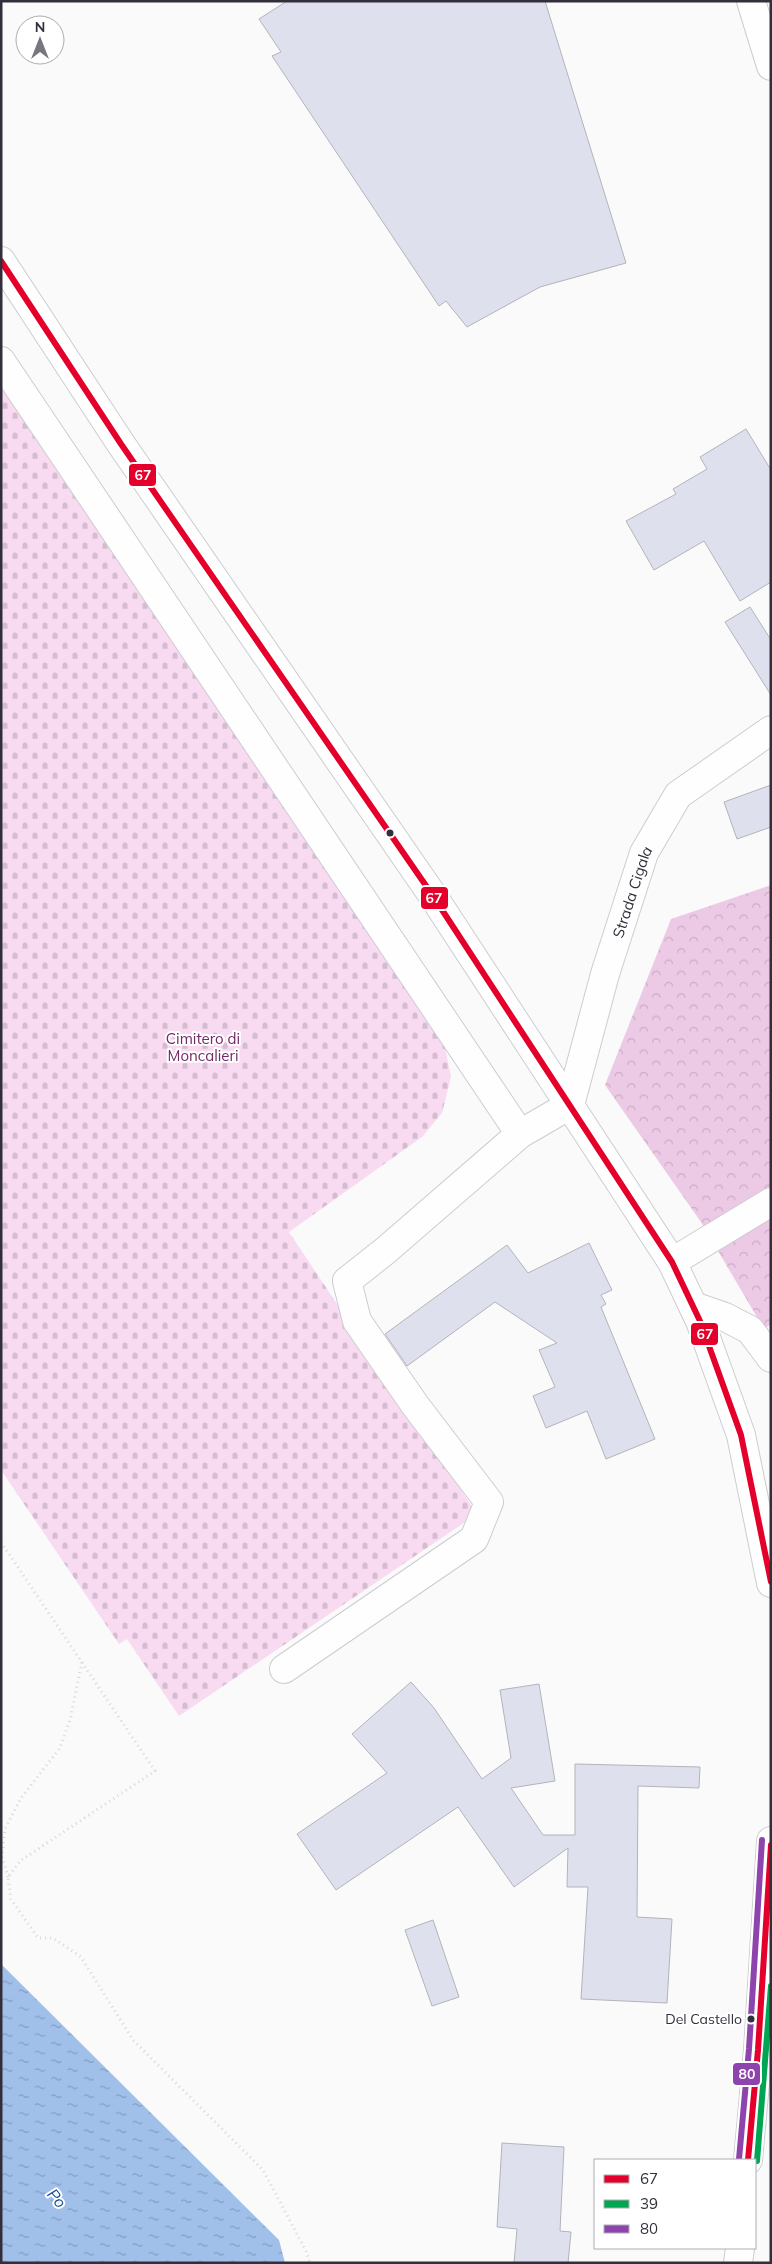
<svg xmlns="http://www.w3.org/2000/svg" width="772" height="2264" font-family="Mulish,sans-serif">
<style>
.forest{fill:url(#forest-crowns)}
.cemetery{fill:url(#cemetery-stones)}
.water{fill:url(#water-ripples)}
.building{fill:#dee1ed;stroke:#b2b4ba}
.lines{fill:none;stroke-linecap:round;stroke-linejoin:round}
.minor-casing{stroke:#cdccd1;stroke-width:30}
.major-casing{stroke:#cdccd1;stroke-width:30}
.path{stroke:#d7d7d9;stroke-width:3;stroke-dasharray:1 4;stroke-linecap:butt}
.minor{stroke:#fefefe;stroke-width:28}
.major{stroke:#fefefe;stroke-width:28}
.bus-1-casing{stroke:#fff;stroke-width:10}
.bus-2-casing{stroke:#fff;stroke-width:10}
.bus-3-casing{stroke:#fff;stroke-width:10}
.bus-1{stroke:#e4002b;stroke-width:6}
.bus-2{stroke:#00a651;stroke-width:6}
.bus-3{stroke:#8e44ad;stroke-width:6}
.bus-dot{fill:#322f3b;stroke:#fff;stroke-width:2}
.labels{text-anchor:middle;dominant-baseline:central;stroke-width:4;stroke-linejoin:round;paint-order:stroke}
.bus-label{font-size:14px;fill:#322f3b;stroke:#fff;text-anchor:end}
.street-label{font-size:15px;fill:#322f3b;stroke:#fff}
.park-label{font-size:15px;fill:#732a66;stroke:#fff}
.water-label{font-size:16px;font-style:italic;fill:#175197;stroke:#fff}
.line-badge{stroke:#fff;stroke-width:2}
.badge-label{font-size:14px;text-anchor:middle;font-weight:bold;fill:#fff}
</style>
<defs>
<pattern id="forest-crowns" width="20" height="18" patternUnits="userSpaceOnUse" patternTransform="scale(1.25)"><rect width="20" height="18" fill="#ecc9e4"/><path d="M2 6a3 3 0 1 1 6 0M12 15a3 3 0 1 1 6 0" fill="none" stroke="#cbadc4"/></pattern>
<pattern id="cemetery-stones" width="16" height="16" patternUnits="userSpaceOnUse" patternTransform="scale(1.25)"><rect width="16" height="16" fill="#f8dbf1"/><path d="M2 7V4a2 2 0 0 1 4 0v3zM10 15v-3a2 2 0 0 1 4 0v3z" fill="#d5bcd0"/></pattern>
<pattern id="water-ripples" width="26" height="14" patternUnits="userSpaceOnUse" patternTransform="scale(1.25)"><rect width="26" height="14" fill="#a1c0e9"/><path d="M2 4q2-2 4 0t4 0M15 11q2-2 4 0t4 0" fill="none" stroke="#849cbe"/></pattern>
</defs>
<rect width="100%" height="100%" fill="#fafafa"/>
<path class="forest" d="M771,885v439l-7,5 -63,-107 -96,-137 66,-166z"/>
<path class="cemetery" d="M1,387l443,655 7,35 -9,36 -20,24 -133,95 188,282 -298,202 -52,-77 -8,5 -118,-174z"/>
<path class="water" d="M1,1964l278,276 6,23h-284z"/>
<path class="building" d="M287,1h258l81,262 -86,24 -73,40 -21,-26 -7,5 -167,-250 9,-4 -22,-33z
M746,429l25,41v112l-31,19 -36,-60 -50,29 -28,-49 50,-27 -3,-5 34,-20 -7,-12z
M750,607l21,33v55l-46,-73z
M771,785v42l-34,12 -13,-37z
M589,1243l23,47 -11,5 5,9 -5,3 54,132 -49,20 -19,-48 -41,17 -13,-32 22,-9 -16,-37 18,-7 -62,-41 -88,64 -22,-32 122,-89 21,28z
M411,1682l23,26 48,71 29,-21 -11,-68 39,-6 16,97 -44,7 32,47h32v-71l125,3 -1,21 -61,-2 -1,131 35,2 -5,84 -86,-4 7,-112h-21l1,-39 -54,39 -56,-80 -122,83 -39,-56 90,-61 -35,-39z
M433,1920l26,77 -27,9 -27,-76z
M502,2143l62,4 -4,84 11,1 -3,31h-54l3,-34 -20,-2z"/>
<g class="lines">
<defs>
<g id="minor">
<path d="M751,1l20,65"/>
<path id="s1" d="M1,361l519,773 50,-29 35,-131 39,-121 34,-58 93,-65"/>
<path d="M672,1262l99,-60"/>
<path d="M693,1306l32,11 25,13 21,28"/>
<path d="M284,1669l190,-130 15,-37 -74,-97 -58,-84 -10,-40 38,-30 135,-117"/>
</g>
<path id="major" d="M1,261l120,183 310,449 241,369 28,59 41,114 30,148
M748,2160l10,-110 13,-209
M738,2263l2,-15"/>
</defs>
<use href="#minor" class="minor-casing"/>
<use href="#major" class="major-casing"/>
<path class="path" d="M1,1542l154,229 -135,90 -12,16 3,22 27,39h15l28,19 52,83 130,130 43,81 4,12
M8,1877l-6,-20 3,-28 16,-31 39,-50 10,-28 12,-58"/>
<use href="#minor" class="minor"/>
<use href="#major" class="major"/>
<defs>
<path id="bus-1" d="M1,261l120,183 310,449 241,369 28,59 41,114 30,147
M748,2160l10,-110 13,-205"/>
<path id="bus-2" d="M757,2161l14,-175"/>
<path id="bus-3" d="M739,2159l10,-110 13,-209"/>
</defs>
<use href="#bus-1" class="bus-1-casing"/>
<use href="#bus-2" class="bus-2-casing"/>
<use href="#bus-3" class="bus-3-casing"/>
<use href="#bus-1" class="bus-1"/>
<use href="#bus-2" class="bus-2"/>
<use href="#bus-3" class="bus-3"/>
</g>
<g class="bus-dot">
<circle cx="390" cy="833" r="4.5"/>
<circle cx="751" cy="2019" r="4.5"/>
</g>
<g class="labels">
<g class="bus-label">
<text x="742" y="2019">Del Castello</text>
</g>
<g class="street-label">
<text stroke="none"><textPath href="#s1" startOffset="1211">Strada Cigala</textPath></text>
</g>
<g class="park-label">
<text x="203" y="1038">Cimitero di<tspan x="203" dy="17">Moncalieri</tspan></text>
</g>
<g class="water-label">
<text transform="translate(57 2198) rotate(49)">Po</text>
</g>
</g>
<g class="line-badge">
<rect x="128" y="463" width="29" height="24" rx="5" fill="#e4002b"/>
<rect x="420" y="886" width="29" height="24" rx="5" fill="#e4002b"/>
<rect x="690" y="1322" width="29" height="24" rx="5" fill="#e4002b"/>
<rect x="732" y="2062" width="29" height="24" rx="5" fill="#8e44ad"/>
</g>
<g class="badge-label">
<text x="143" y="480">67</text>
<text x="434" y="903">67</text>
<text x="705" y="1339">67</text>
<text x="747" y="2079">80</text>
</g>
<rect width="772" height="2264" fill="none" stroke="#322f3b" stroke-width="5"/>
<rect x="594" y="2159" width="162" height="90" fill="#ffffff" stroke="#adacb1"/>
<rect x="604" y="2175" width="25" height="8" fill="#e4002b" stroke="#adacb1"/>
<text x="640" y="2184" font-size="15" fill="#322f3b">67</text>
<rect x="604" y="2200" width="25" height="8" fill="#00a651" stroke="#adacb1"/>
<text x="640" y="2209" font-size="15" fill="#322f3b">39</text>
<rect x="604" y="2225" width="25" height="8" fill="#8e44ad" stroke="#adacb1"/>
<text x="640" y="2234" font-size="15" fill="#322f3b">80</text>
<g transform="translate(40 40)"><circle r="24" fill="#ffffff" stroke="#adacb1"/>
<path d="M0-4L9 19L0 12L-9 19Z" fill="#78767e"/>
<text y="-8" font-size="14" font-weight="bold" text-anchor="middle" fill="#322f3b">N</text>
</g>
</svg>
